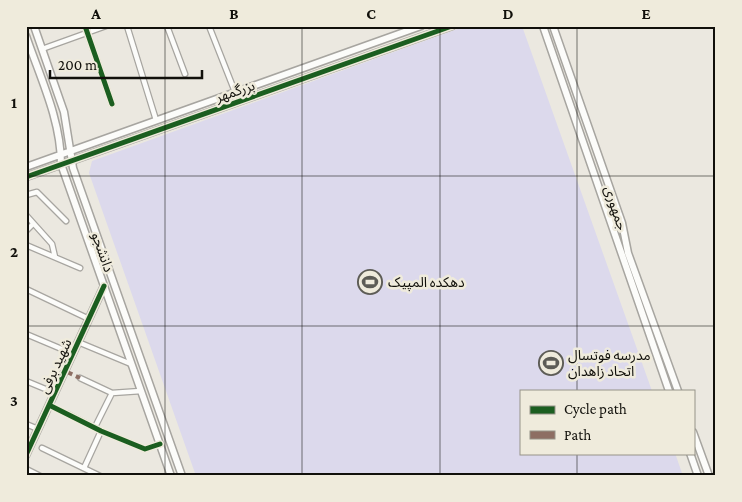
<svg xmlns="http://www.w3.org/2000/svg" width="742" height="502" font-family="'Crimson Pro','Noto Sans Arabic',serif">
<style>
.green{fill:#dcd9ec}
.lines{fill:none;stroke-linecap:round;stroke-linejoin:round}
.street-casing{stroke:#a7a5a0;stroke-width:7}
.secondary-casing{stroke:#a7a5a0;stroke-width:9}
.street{stroke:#fcfcfa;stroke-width:4.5}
.secondary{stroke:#fcfcfa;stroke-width:6}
.quiet{stroke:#8d6e63;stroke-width:4;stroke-dasharray:8 4;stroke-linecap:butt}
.cycleway-casing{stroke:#efebdc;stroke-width:8}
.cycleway{stroke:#1b5e20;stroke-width:5}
.grid{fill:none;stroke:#11100b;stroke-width:1;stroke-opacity:0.55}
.labels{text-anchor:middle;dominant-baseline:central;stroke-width:5;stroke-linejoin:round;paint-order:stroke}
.street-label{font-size:14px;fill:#11100b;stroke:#efebdc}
.poi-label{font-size:14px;fill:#11100b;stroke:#efebdc;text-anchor:start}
.neatline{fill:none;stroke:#11100b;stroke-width:2}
.grid-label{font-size:16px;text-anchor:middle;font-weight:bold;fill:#11100b}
</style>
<rect width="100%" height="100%" fill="#ebe8e0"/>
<path class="green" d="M466,26h56l130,365h-131v62h154l8,23h-487l-107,-303 3,-12z"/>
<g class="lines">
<defs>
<path id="street" d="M85,26l27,78
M127,26l29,94
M167,26l18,48
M209,26l26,66
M42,49l64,-23
M26,195l11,-3 29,29
M26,215l26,29 3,13
M26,231l7,-7
M26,245l54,23
M26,289l63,30
M26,334l38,16
M78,342l53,22
M80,378l32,15 29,-2
M26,381l29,12
M68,414l33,17 44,18 15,-5
M26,424l12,5
M95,427l17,-34
M42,448l58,28
M84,468l17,-37
M26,469l14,7"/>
<path id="secondary" d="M34,26l30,86 9,56 109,308
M543,26l126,365
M553,26l69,197 6,30 50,138
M26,36c14,41 35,84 35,128l110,312
M26,167l395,-141
M26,177l426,-151
M693,432l16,44
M690,453l8,23
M26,455l78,-169"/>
</defs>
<use href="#street" class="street-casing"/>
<use href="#secondary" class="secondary-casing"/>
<use href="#street" class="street"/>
<use href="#secondary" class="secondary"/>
<path class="quiet" d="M65,371l15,7"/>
<defs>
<path id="cycleway" d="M85,26l27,78
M26,177l426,-151
M49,405l52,26 44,18 15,-5
M26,455l78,-169"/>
</defs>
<use href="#cycleway" class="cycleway-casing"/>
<use href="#cycleway" class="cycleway"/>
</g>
<path class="grid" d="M165,26v450M302,26v450M440,26v450M577,26v365M26,176h690M26,326h690M577,453v23"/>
<defs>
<symbol id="stadium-ring" viewBox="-11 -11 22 22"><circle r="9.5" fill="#efebdc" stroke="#5d5c56" stroke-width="1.5"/><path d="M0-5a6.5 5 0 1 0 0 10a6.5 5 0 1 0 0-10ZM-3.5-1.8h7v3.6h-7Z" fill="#5d5c56"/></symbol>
</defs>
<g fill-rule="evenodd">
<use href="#stadium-ring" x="356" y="268" width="28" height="28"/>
<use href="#stadium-ring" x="537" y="349" width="28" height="28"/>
</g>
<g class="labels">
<g class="street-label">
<text transform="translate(235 91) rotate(-19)">بزرگمهر</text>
<text transform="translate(616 208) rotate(72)">جمهوری</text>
<text transform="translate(103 252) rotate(71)">دانشجو</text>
<text transform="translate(55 366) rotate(-65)">شهید برفی</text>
</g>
<g class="poi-label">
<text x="388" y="282">دهکده المپیک</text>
<text x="568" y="355">مدرسه فوتسال<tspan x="568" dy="16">اتحاد زاهدان</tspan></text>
</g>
</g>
<rect width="742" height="502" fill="none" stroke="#efebdc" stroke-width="55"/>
<rect x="520" y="390" width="175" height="65" fill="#efebdc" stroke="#969388"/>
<rect x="530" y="406" width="25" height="8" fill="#1b5e20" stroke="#969388"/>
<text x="564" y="414" font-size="15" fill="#11100b">Cycle path</text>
<rect x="530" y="431" width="25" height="8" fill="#8d6e63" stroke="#969388"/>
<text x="564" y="440" font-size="15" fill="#11100b">Path</text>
<path d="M50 70v8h152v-8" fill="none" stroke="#11100b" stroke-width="2.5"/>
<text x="58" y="70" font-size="15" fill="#11100b" stroke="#efebdc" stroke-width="4" paint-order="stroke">200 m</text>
<rect x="28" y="28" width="686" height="446" class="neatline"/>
<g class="grid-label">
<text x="96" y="19">A</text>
<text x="234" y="19">B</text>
<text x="371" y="19">C</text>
<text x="508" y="19">D</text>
<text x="646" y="19">E</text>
<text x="14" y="108">1</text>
<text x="14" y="257">2</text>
<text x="14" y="406">3</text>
</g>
</svg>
